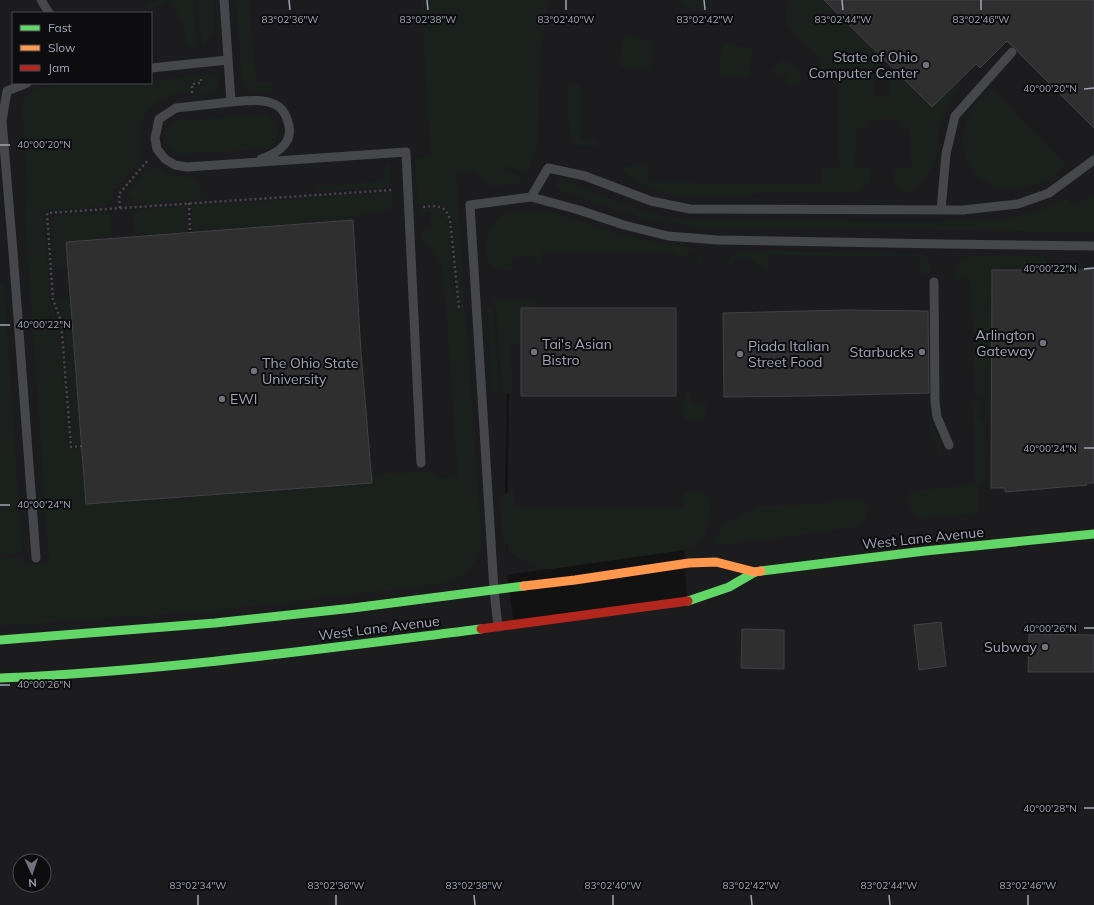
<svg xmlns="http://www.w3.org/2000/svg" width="1094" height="905" font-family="Mulish,sans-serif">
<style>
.built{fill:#1c1c1e;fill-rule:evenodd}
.green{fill:#1a211c}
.building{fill:#2f2f30;stroke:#414146}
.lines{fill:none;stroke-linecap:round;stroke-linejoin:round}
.path{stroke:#48484d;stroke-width:2.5;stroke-dasharray:2 3;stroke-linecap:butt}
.lane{stroke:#46474b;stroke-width:9}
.fast{stroke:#63d668;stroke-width:9}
.slow{stroke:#ff974d;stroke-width:9}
.jam{stroke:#b3261e;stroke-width:9}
.ticks{fill:none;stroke:#a2a5b5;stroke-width:1.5}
.poi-dot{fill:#70727c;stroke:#0d0c0e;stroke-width:1.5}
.labels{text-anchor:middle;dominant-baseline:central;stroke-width:4;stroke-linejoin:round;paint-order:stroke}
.poi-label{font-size:14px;fill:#a2a5b5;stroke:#0d0c0e;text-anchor:end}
.street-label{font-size:14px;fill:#a2a5b5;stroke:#0d0c0e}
.ticks-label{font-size:10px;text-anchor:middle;fill:#a2a5b5;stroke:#0d0c0e;stroke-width:4;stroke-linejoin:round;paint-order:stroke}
</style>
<rect width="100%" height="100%" fill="#121212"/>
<path class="built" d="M0,0h1094v905h-1094zM13,13h138v70h-138zM509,308h1l-3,245 -2,-71zM684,550l3,52 -173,23 -7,-50zM20,861h24v24h-24z"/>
<path class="green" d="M157,0h11l-24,13h-9z
M171,0h22l3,47 -9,-1 -2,-3 -1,-19 -4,-5z
M198,0h15c1,17 6,33 -11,45l-1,-4z
M236,0h13l7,82h16l1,1v5l-2,3c-11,1 -24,4 -29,-9z
M421,0h127l-8,62 -2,80 -11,32 -21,-8 -2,5 20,7 -9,7 -20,1 -8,-1 -5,-4 -5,-11 -21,2 9,131 -5,1 -8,-84c-7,-25 -20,-9 -34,-16l-3,-46 16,-1z
M682,0h32l-3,11 -3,2 -25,-7 -2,-3z
M790,0h45l-5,6 56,55 -12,13v23h15v-18l8,-6 35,34 26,-26 3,3c-7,12 -19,31 -22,45 -2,9 -1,19 -3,28 -2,14 -16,28 -28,36l-9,-2c-3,-5 -11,-19 -1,-22 4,-1 9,0 13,-1l-1,-39 -9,-1 -3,-9h-31v6l-4,3h-7l-1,40h15c4,13 -3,19 -13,25h-88l-47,4h-33l-24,-4 -20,-7 -17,-10 -5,-7 2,-3 22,-1 1,17 173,2v-13l2,-2 16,-1 -1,-88h-13c-5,-7 -3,-16 -8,-24 -7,-11 -31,-24 -31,-38 0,-6 2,-12 4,-18z
M625,36l25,4 3,2 -2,24 -2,2 -2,1 -26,-2 -1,-3 2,-24z
M725,44l24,3 3,2 -2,25 -2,2h-2l-24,-1 -3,-2 3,-26z
M783,60c12,5 19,8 18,22l-1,2h-14l1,-9 -13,-1 -2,-1v-3l9,-9z
M215,75l4,2c0,19 -9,17 -24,19l-1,-9 10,-1 1,-10z
M198,76l1,5 -9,1v10c-25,2 -47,12 -50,40 -1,9 2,20 0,28 -2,5 -23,27 -28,33l1,5 -3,1v2h-2v3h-3v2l-61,5 6,89 9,22 9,128 14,-1 4,55 286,-21v-8l55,-4c6,1 8,2 12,7l19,-1 -15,-208c-6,-12 -10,-19 -21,-27l-1,-11 10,-2 -1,-17 -11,1v-3l18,-2 9,5 2,5 9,90h8l16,224c0,4 1,8 0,13 -3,21 -21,35 -41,39l-229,27 -211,15v-67l23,-2v8l26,-2 -24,-348 3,-27 -6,-79c2,-13 8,-20 21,-22l61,-4h47v-3z
M570,84h10v2l1,53c6,1 14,-1 18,4l-2,3h-22l-2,-2c-3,-11 -9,-52 -3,-60z
M993,90l73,75 -14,12 -19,8 -21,4 -16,-1 -17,-11 -12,-15 -5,-20 5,-22 10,-17z
M261,115c12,1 22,15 14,27 -3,3 -7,5 -11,7l-80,5c-1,0 -6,0 -7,-1 -16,-6 -14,-29 3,-33z
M389,163l1,24 -75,5v-6l70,-5c0,-6 -3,-15 4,-18z
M156,166c5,4 11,8 17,10 9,2 22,-2 27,8 1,3 1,7 1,10l7,-1v6l-71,5v-2h-2l-1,-3 -2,1 -1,-3h-2l-1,-5 19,-24 6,2z
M560,179h3l6,4 82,31 37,6 211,2 89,-1 33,-5 21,-6 25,-12 4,6 23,-9v37l-392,-5 -39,-5 -18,-4 -26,-7 -61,-22 -2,-3 1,-5z
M391,192l1,15 -3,3 -11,1v1l-13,1v2l-12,1v4l-160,12 -1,-26z
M186,206l2,26 -54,4 -1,-21h2v-2l3,-1v-2z
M535,211c31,2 59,16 88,24 14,4 28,7 42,9 9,1 19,1 27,4 9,3 16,14 6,20l-1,-15 -4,-3h-4v4l-10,3 -5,-4 -3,-1 -129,-1 -1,15 -2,1 -2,-1v-9h-22l-6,6 7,6c-6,1 -14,2 -19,0 -12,-4 -12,-23 -10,-33 2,-8 8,-16 15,-20 9,-6 23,-4 33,-5z
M106,212v3h3v2h2l1,21 -46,4 2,24 -15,1 -3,-46h3v-3h2v-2z
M739,250l180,4c9,1 12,7 12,15l-4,5 -5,1 -2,-2v-16l-151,-2 -1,15h-3l-17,-13 -12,1 -5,7 6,6c-14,-4 -8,-16 2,-21z
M973,256h69l3,2 1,9 48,1v2h-102l-1,147 -6,-1v-19l-11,-2 -2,-106 -5,-13 -10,6c-4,-8 -1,-22 9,-25 3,-1 5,-1 7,-1z
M0,285h4l18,267 -22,2z
M70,298l12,146h-9l-9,-123 -8,-22z
M493,299h41l1,1v8h-14v35h-10l1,51h-10l-6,-91 -7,-1z
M493,307l6,86h-6l-6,-85z
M685,391l6,1v11h15c0,4 1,8 0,11 -1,8 -15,5 -22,5z
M979,401l1,18 4,4 1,60 -6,1v29l-54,6c-14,-3 -19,-11 -16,-25l3,-3 63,-6 -2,-83z
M931,422l9,18 1,17 -3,1 -1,-15 -9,-19z
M514,490l1,16 169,1c0,-3 -1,-9 0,-12 2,-6 19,-5 23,-1 3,4 2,11 2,15 0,14 0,29 -13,37 -3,2 -8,3 -12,4l-133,19c-20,-1 -40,-10 -47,-30 -4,-12 -3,-28 -4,-41l4,-4z
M859,499c11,2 10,14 6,21 -3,4 -7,6 -11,8l-138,18 -2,-2 9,-22 6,-1 17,-10 12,-1v-4l44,-1z"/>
<path class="building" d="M824,0h270v128l-76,-76 -2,-4 -4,-2 -5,-5 -27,27 -4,-4 -44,43z
M353,220l8,133 11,130 -286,21 -20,-262z
M992,270h102v213h-8l1,2 -82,7v-4h-14z
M521,308h155v88h-155z
M847,310l81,1 1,82 -120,3 -85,1 -1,-84z
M941,622l5,44 -27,4 -5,-45z
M742,629l42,1v39l-43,-1z
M1029,634l65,1v37h-66z"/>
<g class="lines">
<path class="path" d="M192,93v-9l9,-1v-6
M189,203l1,29
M423,207c14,-1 22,-3 27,13l9,87 4,-1
M120,208l-1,-14 29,-34v-1
M82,446l-11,1 -10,-126 -8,-22 -6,-86 345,-23"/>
<path class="lane" d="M41,0l8,13
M224,0l7,102 -55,6 -17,11 -4,19 2,11 8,10 10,6 12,2 219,-15 15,311
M151,68l77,-8
M27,83l-20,8 -5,30 11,131 23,306
M231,102c14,-1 32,-4 45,3 6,3 9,8 11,14 9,22 -8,34 -26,40
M531,197l17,-29 37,8 66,25 39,8 273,1 55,-6 31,-11 45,-33
M941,210l5,-56 9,-38 57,-64
M934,282l1,120 2,15 12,28
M498,627l-4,-37 -24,-385 61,-8 48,13 45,15 44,11 49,4 227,4 150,2"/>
<path class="fast" d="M761,571l164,-20 169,-17
M688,601l41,-14 26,-15
M0,640l215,-17 138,-15 171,-22
M0,678c161,-7 321,-29 481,-49"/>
<path class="slow" d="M524,586l51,-6 114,-17 27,-1 39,10 6,-1"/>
<path class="jam" d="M481,629l207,-28"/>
</g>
<path class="ticks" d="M289,0l1,10M427,0l1,10M566,0v10M704,0l1,10M842,0l1,10M981,0v10M1084,89l10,-1M0,145h10M1084,269l10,-1M0,325h10M1084,448h10M0,505h10M1084,628h10M0,685h10M1084,808h10M198,895v10M336,895v10M474,895l1,10M613,895v10M751,895l1,10M889,895l1,10M1028,895v10"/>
<g class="poi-dot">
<circle cx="926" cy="65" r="4"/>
<circle cx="1043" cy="343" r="4"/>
<circle cx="534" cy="352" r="4"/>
<circle cx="922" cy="352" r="4"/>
<circle cx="740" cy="354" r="4"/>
<circle cx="254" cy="371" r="4"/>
<circle cx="222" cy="399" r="4"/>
<circle cx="1045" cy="647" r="4"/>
</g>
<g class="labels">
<g class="poi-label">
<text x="918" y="57">State of Ohio<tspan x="918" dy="16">Computer Center</tspan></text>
<text x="1035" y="335">Arlington<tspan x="1035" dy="16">Gateway</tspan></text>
<text x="542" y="344" text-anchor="start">Tai's Asian<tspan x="542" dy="16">Bistro</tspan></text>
<text x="748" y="346" text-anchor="start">Piada Italian<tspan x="748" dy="16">Street Food</tspan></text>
<text x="914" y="352">Starbucks</text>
<text x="262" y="363" text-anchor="start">The Ohio State<tspan x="262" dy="16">University</tspan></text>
<text x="230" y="399" text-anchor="start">EWI</text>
<text x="1037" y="647">Subway</text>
</g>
<g class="street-label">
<text transform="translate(923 538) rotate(-6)">West Lane Avenue</text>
<text transform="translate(379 628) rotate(-7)">West Lane Avenue</text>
</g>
</g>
<g class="ticks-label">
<text x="290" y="23">83°02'36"W</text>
<text x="428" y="23">83°02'38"W</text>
<text x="566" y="23">83°02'40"W</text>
<text x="705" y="23">83°02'42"W</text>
<text x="843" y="23">83°02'44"W</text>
<text x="981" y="23">83°02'46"W</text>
<text x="1050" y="92">40°00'20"N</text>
<text x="44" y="148">40°00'20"N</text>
<text x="1050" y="272">40°00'22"N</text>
<text x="44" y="328">40°00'22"N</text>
<text x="1050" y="452">40°00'24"N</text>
<text x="44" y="508">40°00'24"N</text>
<text x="1050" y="632">40°00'26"N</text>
<text x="44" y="688">40°00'26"N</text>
<text x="1050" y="812">40°00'28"N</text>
<text x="198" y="889">83°02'34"W</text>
<text x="336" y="889">83°02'36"W</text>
<text x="474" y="889">83°02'38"W</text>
<text x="613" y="889">83°02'40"W</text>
<text x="751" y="889">83°02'42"W</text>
<text x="889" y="889">83°02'44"W</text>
<text x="1028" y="889">83°02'46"W</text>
</g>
<rect x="12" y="12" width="140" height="72" fill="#0d0c0e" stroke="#494951"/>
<rect x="20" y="25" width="20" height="6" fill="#63d668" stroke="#494951"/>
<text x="48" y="32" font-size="12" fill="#a2a5b5">Fast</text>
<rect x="20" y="45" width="20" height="6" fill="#ff974d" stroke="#494951"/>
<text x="48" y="52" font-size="12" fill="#a2a5b5">Slow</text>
<rect x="20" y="65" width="20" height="6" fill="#b3261e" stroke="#494951"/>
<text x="48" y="72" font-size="12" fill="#a2a5b5">Jam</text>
<g transform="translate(32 873) rotate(177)"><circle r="19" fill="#0d0c0e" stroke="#494951"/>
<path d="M0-3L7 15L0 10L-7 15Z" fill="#70727c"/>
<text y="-6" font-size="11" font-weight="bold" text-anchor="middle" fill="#a2a5b5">N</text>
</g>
</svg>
